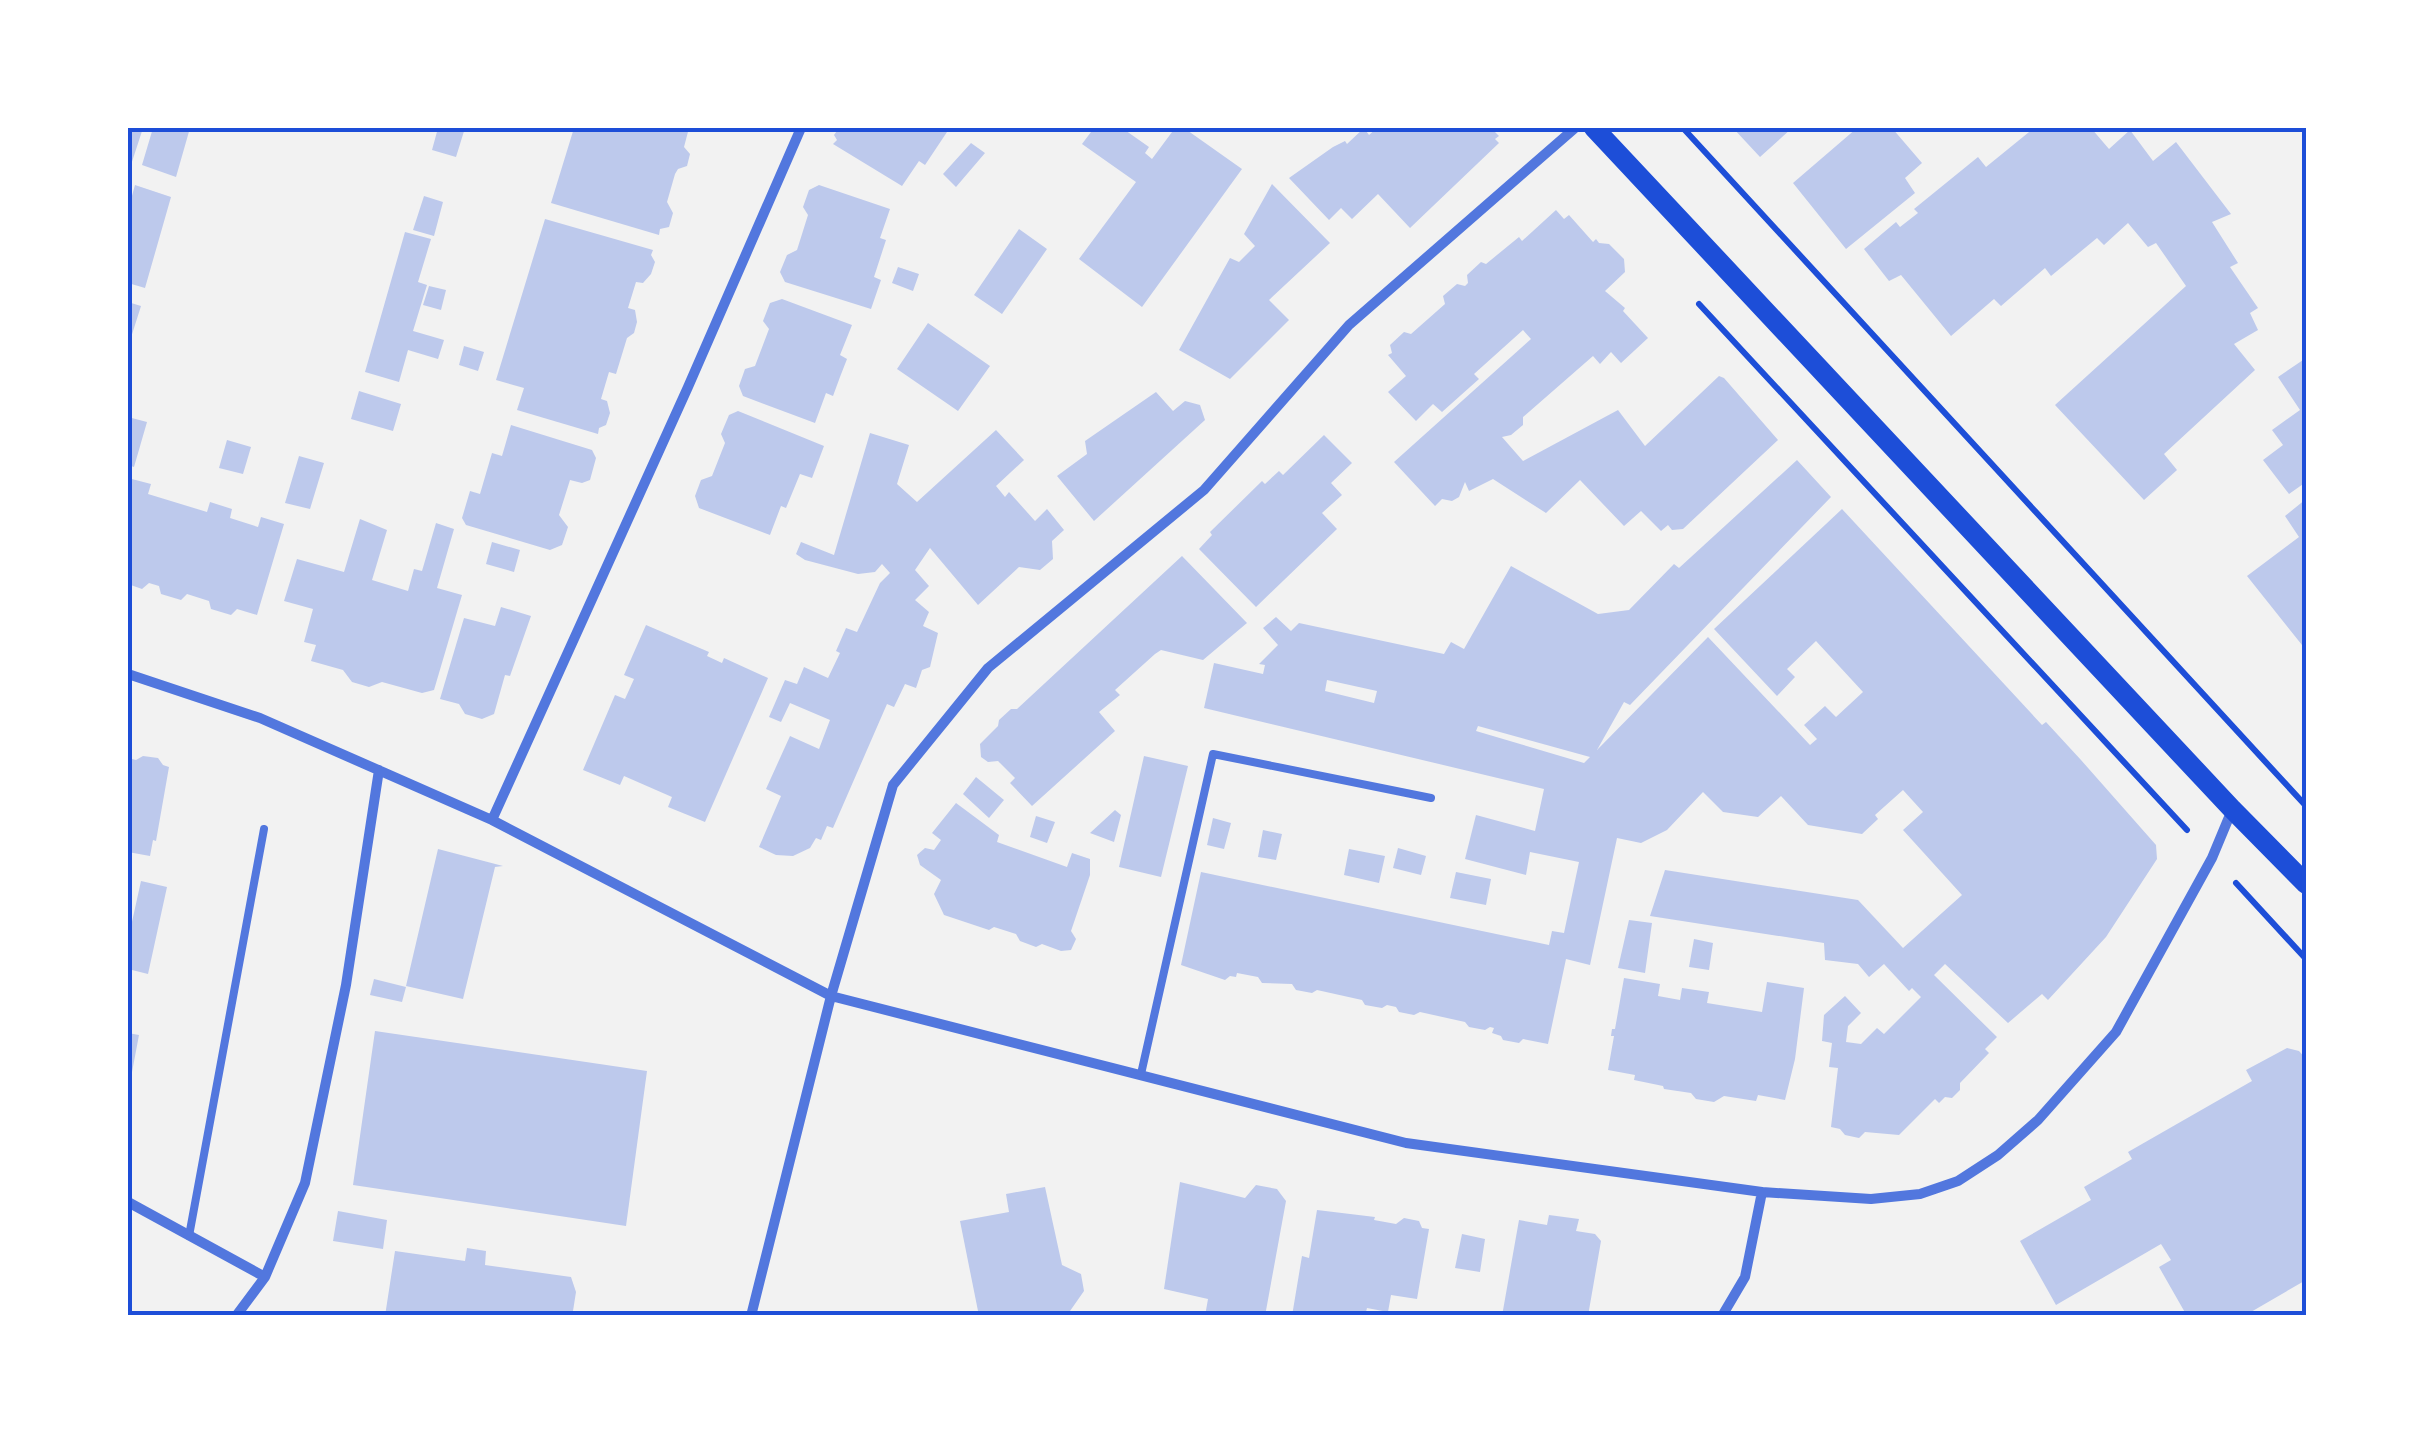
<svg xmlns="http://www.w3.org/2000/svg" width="2434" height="1443" font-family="'Alegreya Sans',sans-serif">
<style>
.building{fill:#bdc9ec;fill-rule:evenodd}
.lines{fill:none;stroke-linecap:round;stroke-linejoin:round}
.path{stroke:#1d4ed8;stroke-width:6}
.service{stroke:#5277de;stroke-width:8}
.minor{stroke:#5277de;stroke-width:10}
.secondary{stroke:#1d4ed8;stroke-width:20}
.neatline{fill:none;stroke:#1d4ed8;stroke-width:4}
</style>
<rect width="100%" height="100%" fill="#f2f2f2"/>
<path class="building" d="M128,128h15l-15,46z
M153,128h37l-14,49 -34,-12z
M438,128h27l-9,29 -24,-7z
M574,128h115l-5,19 6,7 -3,12 -9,3 -3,5 -8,28 6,11 -4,14 -9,2 -1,6 -108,-32z
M839,128h101l7,4 -22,33 -6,-4 -17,25 -69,-42 4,-4 -3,-5z
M1094,128h28l27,19 -4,6 7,6 23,-31h9l58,41 -100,138 -63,-48 57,-77 -54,-38z
M1364,128l5,7 8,-7h114l8,8 -4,3 4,4 -89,85 -32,-34 -26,25 -11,-11 -12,12 -40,-42 44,-31 12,-6 2,3z
M1733,128h59l-32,29z
M1857,128h35l30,35 -17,15 10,15 -69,56 -53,-66z
M2034,128h57l18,21 21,-19 23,31 23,-19 55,72 -19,8 26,41 -8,4 28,41 -8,5 8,17 -24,14 21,26 -91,84 13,16 -33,30 -89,-95 131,-119 -30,-43 -8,4 -20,-24 -24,22 -7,-7 -46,38 -6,-8 -44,38 -7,-7 -43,37 -50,-61 -12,6 -25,-32 32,-27 4,5 18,-14 -4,-4 64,-52 8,10z
M971,143l14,10 -29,34 -13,-13z
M1272,184l58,59 -61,57 20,20 -59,59 -51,-29 51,-92 9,4 16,-16 -11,-12z
M135,185l36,12 -26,91 -17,-5v-73z
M819,185l71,24 -10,29 6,2 -12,37 7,3 -10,29 -86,-27 -5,-10 7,-17 10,-5 11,-35 -5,-8 6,-17z
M424,196l19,6 -9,34 -21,-6z
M1556,210l8,9 5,-4 24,27 3,-3 3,4 10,1 15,15 1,13 -20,19 20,17 -2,3 25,27 -27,25 -10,-11 -11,12 -7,-8 -70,61v8l-12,10 -9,2 21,24 95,-51 27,36 74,-70 5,2 54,62 -95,89 -11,1 -4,-5 -7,6 -20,-20 -17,15 -44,-46 -34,33 -53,-34 -24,12 -4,-9 -6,15 -7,4 -10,-2 -7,7 -41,-44 137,-123 -8,-9 -49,44 5,5 -37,33 -9,-8 -17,17 -28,-29 18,-16 -18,-21 4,-2 -2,-8 14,-13 7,2 34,-30 -2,-8 14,-12 8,2 3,-3 -1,-8 14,-13 5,2 33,-27 3,4z
M545,219l108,31 -2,5 4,7 -4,12 -8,9 -7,-1 -8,26 7,2 2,12 -3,11 -7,5 -11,36 -7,-2 -8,27 6,2 3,12 -4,12 -7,3 -1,6 -81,-24 7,-22 -28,-8z
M1019,229l28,20 -45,65 -28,-19z
M405,232l26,7 -13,43 9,3 -14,46 31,9 -6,19 -30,-9 -9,32 -34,-10z
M898,267l21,7 -6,17 -21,-8z
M429,286l17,4 -5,20 -18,-5z
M782,299l70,26 -12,30 7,4 -7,18 -7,19 -7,-3 -11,30 -72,-27 -4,-10 6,-17 10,-3 14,-37 -6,-8 7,-18z
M128,302l13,4 -13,41z
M928,323l62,43 -32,45 -61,-42z
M464,346l20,6 -6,19 -19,-6z
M2306,358v124l-17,12 -26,-34 20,-15 -11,-15 28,-20 -22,-33z
M359,391l42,13 -8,27 -42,-12z
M1156,392l17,19 12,-10 15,4 5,15 -111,101 -37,-45 30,-22 -2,-13z
M738,411l86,35 -12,32 -12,-4 -14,34 -5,-2 -11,29 -71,-27 -4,-12 6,-16 11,-4 13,-33 -4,-9 8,-19z
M128,417l19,5 -13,45 -6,-2z
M511,425l81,25 4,8 -6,22 -8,3 -12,-3 -11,35 9,12 -6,18 -12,5 -84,-25 -4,-7 8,-27 10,3 12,-41 10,3z
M996,430l28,30 -28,26 9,11 4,-5 26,29 12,-12 17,21 -12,11 1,18 -13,11 -21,-3 -41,38 -48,-57 -15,22 14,16 -14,14 14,12 -6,14 15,7 -8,34 -8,3 -6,18 -11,-4 -11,23 -7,-3 -54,124 -6,-2 -6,14 -5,-2 -6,10 -17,8 -17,-1 -17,-8 22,-51 -15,-7 24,-53 29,13 11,-29 -40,-17 -9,19 -12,-5 16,-37 12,4 7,-17 24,11 12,-25 -4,-2 10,-23 11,4 23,-49 10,-10 -8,-9 -7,8 -17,2 -53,-14 -9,-6 5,-12 33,13 36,-122 39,12 -12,39 20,18z
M1324,435l28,28 -21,20 11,12 -20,18 15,16 -81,78 -57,-58 13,-14 -2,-3 52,-51 3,3 14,-13 4,4z
M227,440l24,7 -8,27 -24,-6z
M299,456l25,7 -14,46 -25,-6z
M1797,460l34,37 -201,208 -6,-3 -27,48 111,-113 102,108 7,-6 -13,-14 21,-19 11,11 27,-25 -47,-51 -29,28 8,8 -18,19 -63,-67 128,-120 200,216 4,-3 35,38 75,85 1,14 -51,78 -58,63 -6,-6 -34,29 -63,-59 -11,11 63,62 -12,12 4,4 -29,30v7l-8,8 -7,-1 -6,6 -4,-4 -36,36 -34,-3 -6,6 -14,-3 -5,-6 -9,-2 7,-59 -9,-1 3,-24 -10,-2 2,-26 21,-19 16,17 -13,13 -2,16 15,2 16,-16 7,6 37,-37 -9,-9 -3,3 -25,-27 -15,13 -11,-13 -33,-4 -1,-17 -174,-27 15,-46 193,30 45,48 59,-53 -59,-65 20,-18 -20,-22 -28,25 3,4 -16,15 -54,-9 -27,-29 -23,21 -35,-5 -20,-20 -36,38 -26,13 -24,-5 -27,127 -24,-6 -18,85 -25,-5 -4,4 -16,-3 -2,-4 -9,-3 2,-5 -4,-1 -5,3 -16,-3 -4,-5 -45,-10 -6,3 -15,-3 -3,-5 -9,-2 -5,3 -17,-3 -3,-5 -45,-10 -5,3 -16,-3 -4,-6 -30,-1 -4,-6 -21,-4 -1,4 -6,-1 -5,4 -44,-15 20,-93 348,73 3,-14 12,2 15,-71 -49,-10 -4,23 -61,-16 11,-44 59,16 9,-42 -340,-81 10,-45 49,11 2,-9 -6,-1 19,-19 -15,-17 13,-11 15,14 8,-8 145,31 7,-12 13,7 47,-83 87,48 31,-4 45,-46 5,4zM1327,680l50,11 -3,12 -49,-12zM1478,726l112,31 -6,6 -108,-32z
M128,478l23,6 -3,10 59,18 3,-10 22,7 -2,9 28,9 3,-10 23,7 -27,91 -20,-6 -6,6 -20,-6 -2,-8 -22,-7 -6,6 -20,-6 -2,-8 -10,-3 -7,6 -14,-5z
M2306,499v151l-59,-74 52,-39 -14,-21z
M360,519l27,11 -15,50 36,11 6,-22 8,2 14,-48 18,6 -17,59 25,7 -28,95 -12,3 -40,-11 -13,5 -17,-5 -9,-12 -32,-9 5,-16 -12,-3 9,-33 -29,-8 13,-42 47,13z
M492,542l28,8 -6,22 -28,-8z
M1182,556l65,67 -44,37 -42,-10 -6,4 -40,36 5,5 -21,17 16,19 -83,75 -22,-23 5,-5 -17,-17 -10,1 -7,-5 -1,-13 18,-18 1,-6 12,-11h6z
M501,607l30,9 -21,60 -5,-1 -11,39 -12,5 -17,-5 -6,-10 -19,-5 24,-81 31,8z
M646,625l63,27 -2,4 15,7 2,-5 44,20 -63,144 -37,-15 4,-10 -48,-21 -4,9 -37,-15 32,-75 10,4 9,-20 -10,-4z
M143,756l15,2 5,7 6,2 -13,74 -3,-1 -3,16 -22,-4v-94l8,2z
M1144,756l44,10 -27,111 -42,-10z
M976,777l28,23 -15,18 -26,-24z
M956,803l43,32 -2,7 70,25 5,-14 18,6v16l-19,56 5,8 -5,11 -10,1 -19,-7 -6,3 -16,-6 -4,-7 -22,-7 -5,3 -45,-15 -10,-21 7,-14 -21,-15 -3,-10 8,-7 9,2 7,-10 -9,-7z
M1115,810l6,5 -7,27 -24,-9z
M1036,816l19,6 -8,21 -17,-6z
M1213,818l18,5 -7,26 -17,-4z
M1263,830l19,4 -6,26 -18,-3z
M1398,848l28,8 -5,19 -28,-7z
M438,849l65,17 -8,1 -32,132 -57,-13z
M1349,849l36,7 -6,27 -35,-8z
M1456,872l35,7 -5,26 -36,-7z
M141,881l26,6 -19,87 -20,-5v-29z
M1629,920l23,3 -7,50 -27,-5z
M1694,939l19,4 -4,27 -20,-3z
M1624,978l36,6 -2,12 22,4 2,-12 27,4 -2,11 55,9 5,-30 37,6 -9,71 -10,41 -27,-5 -2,6 -32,-5 -10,6 -18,-3 -5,-6 -27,-4 -1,-3 -29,-6 1,-5 -27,-5 6,-34h-3l1,-7h3z
M374,979l32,8 -4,15 -32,-7z
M375,1031l272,40 -21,155 -273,-41z
M128,1033l11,2 -10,53h-1z
M2287,1048l12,3 7,8v221l-62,36h-57l-28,-49 12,-7 -10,-16 -105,61 -36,-64 71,-41 -7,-13 48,-28 -4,-7 124,-71 -6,-11z
M1180,1182l65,16 11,-13 21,4 9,12 -21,115h-60l3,-17 -44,-10z
M1045,1187l17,78 19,9 3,17 -14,20 -24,5h-67l-19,-95 49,-9 -3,-18z
M1317,1210l58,7 -1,3 22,4 8,-6 15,3 3,7 7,1 -12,70 -26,-4 -3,17 -21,-4 -2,8 -37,-5 -1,5h-35l10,-60 7,2z
M338,1211l49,9 -4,29 -50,-8z
M1549,1215l30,4 -3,12 19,3 6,7 -13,75h-86l17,-96 28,5z
M1462,1234l23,5 -5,33 -25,-4z
M467,1248l19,3 -1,14 86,12 5,15 -3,19 -6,5h-182l10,-65 70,10z"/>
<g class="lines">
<path class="path" d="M1683,128l623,678
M1699,304l488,526
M2236,883l70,76"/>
<path class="service" d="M1141,1074l72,-320 218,44
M189,1236l75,-407"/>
<path class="minor" d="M128,674l132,44 232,102 339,176 575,147 356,49 109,7 49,-5 38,-13 40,-26 40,-35 78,-88 96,-174 20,-48
M492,820l196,-433 113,-259
M128,1202l137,75
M236,1316l29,-39 40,-94 41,-198 33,-215
M751,1316l80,-320 62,-211 95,-117 216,-178 145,-165 226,-197
M1722,1316l23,-39 17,-85"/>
<path class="secondary" d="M1594,128l638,681 74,75"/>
</g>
<rect width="2434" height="1443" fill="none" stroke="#ffffff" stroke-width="260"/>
<rect x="130" y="130" width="2174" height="1183" class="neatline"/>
</svg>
